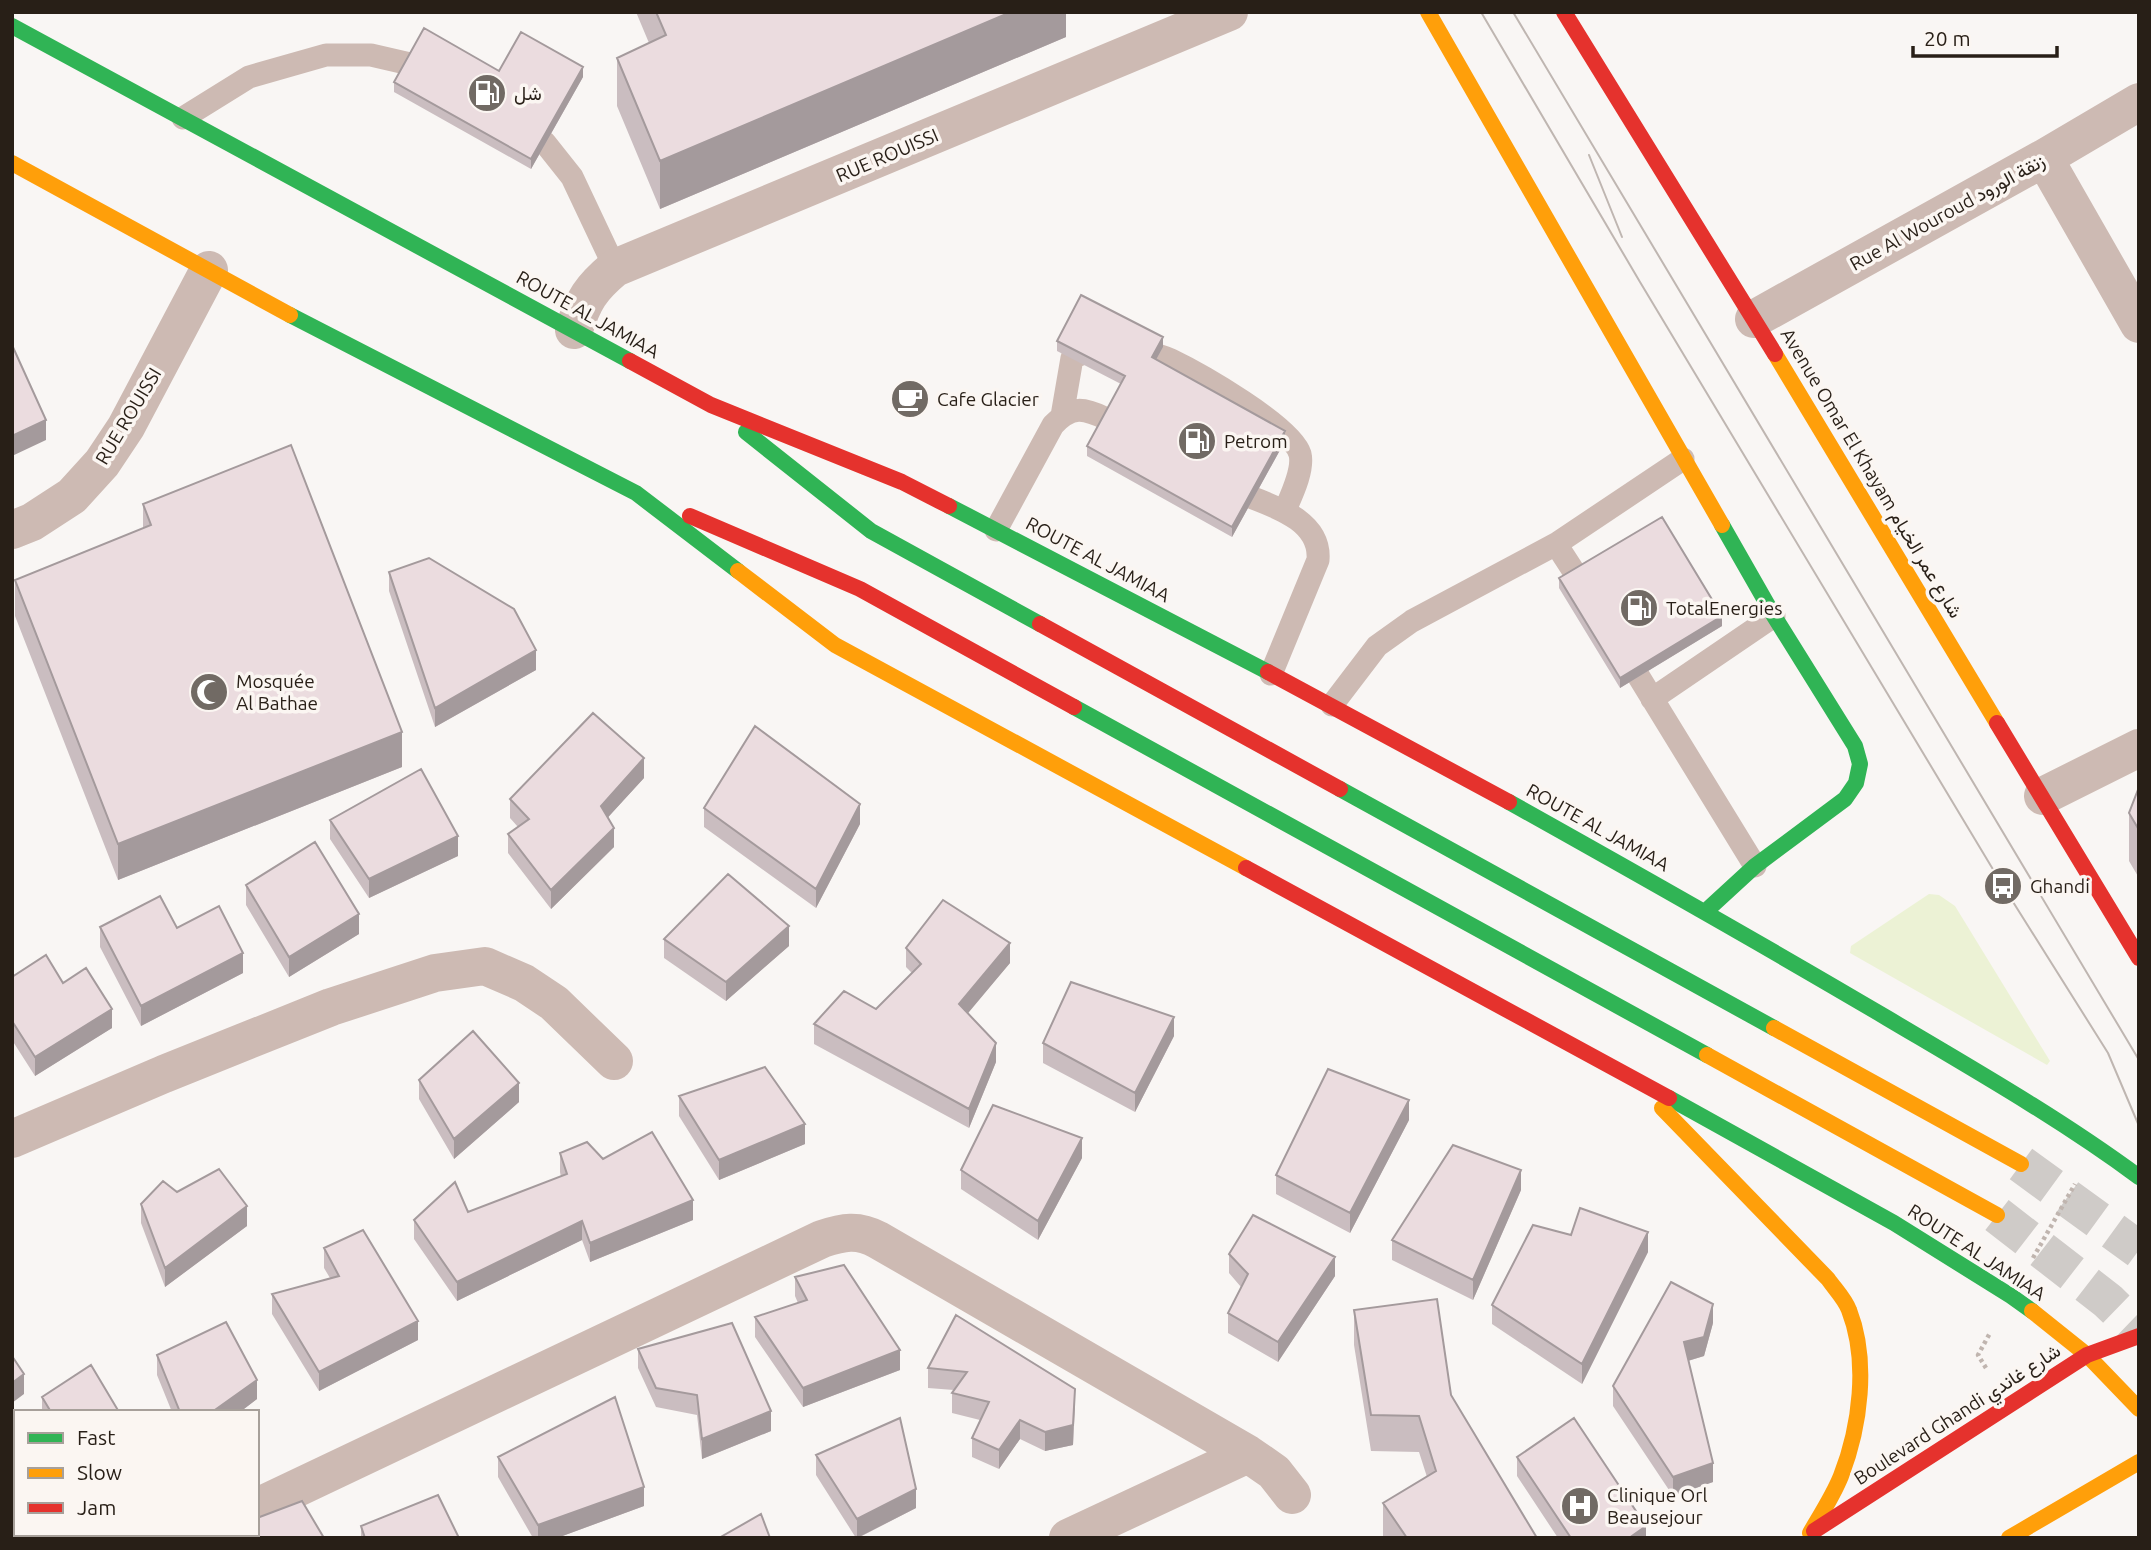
<svg xmlns="http://www.w3.org/2000/svg" width="2151" height="1550" font-family="Ubuntu,Vazirmatn,sans-serif">
<style>
.green{fill:#ecf2d5}
.lines{fill:none;stroke-linecap:round;stroke-linejoin:round}
.primary-tunnel{stroke:#cfcbc8;stroke-width:38;stroke-dasharray:38 19;stroke-linecap:butt}
.path{stroke:#c0b5af;stroke-width:4.5;stroke-dasharray:3.5 3.5;stroke-linecap:butt}
.lane{stroke:#cdbab3;stroke-width:23}
.street{stroke:#cdbab3;stroke-width:38}
.fast{stroke:#30b455;stroke-width:16}
.slow{stroke:#ff9f0a;stroke-width:16}
.jam{stroke:#e5322d;stroke-width:16}
.tram{stroke:#bfb6b1;stroke-width:2}
.wall{fill:#cabdc0}
.shaded-wall{fill:#a49a9c}
.building{fill:#ebdcdf;stroke:#a49a9c;stroke-width:2}
.labels{text-anchor:middle;dominant-baseline:central;stroke-width:7;stroke-linejoin:round;paint-order:stroke}
.poi-label{font-size:19px;fill:#281f17;stroke:#fbf6f2;text-anchor:start}
.street-label{font-size:19px;fill:#281f17;stroke:#fbf6f2}
</style>
<rect width="100%" height="100%" fill="#f9f6f4"/>
<path class="green" d="M1929,894l10,1 16,11 95,155 -3,4 -197,-112 1,-7z"/>
<g class="lines">
<path class="primary-tunnel" d="M2021,1164l118,86
M1997,1215l111,86 31,30"/>
<path class="path" d="M2033,1258l42,-74
M1986,1368l-8,-13 12,-22"/>
<path class="lane" d="M183,118l66,-41 77,-22h45l39,9
M545,143l27,34 43,91
M1130,348c13,4 28,6 41,12 27,13 121,66 129,94 4,16 -9,42 -15,56
M1062,416l10,-58 26,-11
M1253,498c29,11 68,26 65,62l-47,114
M996,530l57,-105c19,-20 31,-17 54,-6
M1556,544l22,34
M1639,677l116,189
M1652,699l122,-83
M1332,705l45,-59 35,-25 144,-77 127,-85"/>
<path class="street" d="M2044,158l95,166
M1754,319l290,-161 95,-56
M574,330c9,-30 17,-42 41,-62l614,-256
M12,530l20,-8 40,-26 30,-33 24,-36 83,-157
M2043,796l96,-48
M12,1139l152,-65 167,-67 104,-34 50,-7 39,17 30,20 60,58
M257,1507l565,-268c21,-7 36,-10 56,1l370,214 26,18 18,23
M193,1538l7,-4
M1068,1538l180,-84"/>
<path class="fast" d="M12,26l618,335
M290,315l346,178 102,78
M746,432l125,99 169,93
M949,506l319,166
M1074,707l633,348
M1340,789l434,239
M1509,802c127,71 253,142 378,216 86,51 172,100 252,159
M1706,911l49,-45 90,-67 11,-16 4,-19 -5,-18 -81,-130 -52,-91
M1669,1098l225,125 117,73 21,15"/>
<path class="slow" d="M1428,12l294,513
M12,163l278,152
M1775,354l222,369
M738,571l97,74 411,223
M1774,1028l247,136
M1707,1055l290,160
M1662,1108l166,171c7,10 17,20 21,31 20,51 11,117 -8,166 -8,20 -20,38 -31,57
M2032,1311l55,44 52,54
M2009,1538l130,-76"/>
<path class="jam" d="M1564,12l211,342
M630,361l81,44 191,77 47,24
M690,516l170,73 214,118
M1040,624l300,165
M1268,672l241,130
M1997,723l142,235
M1246,868l423,230
M1814,1531l273,-176 52,-19"/>
<path class="tram" d="M1481,12l159,270 363,604 105,167 31,73
M1513,12l626,1048
M1589,155l33,82"/>
</g>
<path class="wall" d="M636,12h430v25l-406,172 -43,-103v-48l32,-15z
M499,71l84,6 -52,92 -137,-77v-10z
M1057,341l106,6 -7,13 129,81 -53,96 -145,-81v-10l34,-62 -64,-33z
M143,504l259,263 -284,113 -103,-264v-36l128,-52z
M389,572l147,98 -101,57 -46,-136z
M1559,578l163,48 -102,62 -61,-100z
M644,778l-36,39 6,30 -63,62 -43,-56v-19l10,-7 -8,-9v-19z
M2139,787v91l-10,-17v-48z
M704,808l156,16 -44,84 -112,-81z
M330,820l128,36 -89,42 -39,-59z
M246,885l113,49 -70,43 -43,-72z
M100,927l77,1 66,45 -102,53 -41,-79z
M664,939l125,7 -63,55 -62,-43z
M906,948l104,15 -43,50 29,49 -27,66 -155,-84v-20l62,-15 36,-36 -6,-6z
M12,977l51,6 49,45 -77,48 -23,-36z
M1174,1036l-39,76 -92,-49v-20z
M419,1080l100,22 -65,57 -35,-60z
M679,1096l126,48 -86,36 -40,-64z
M1409,1120l-59,113 -74,-39v-19z
M560,1153l43,6 90,61 -103,42 -8,-22 -125,61 -43,-62v-19l54,-8 93,-35 -1,-5z
M1082,1158l-44,82 -77,-51v-19z
M1521,1190l-48,110 -81,-40v-20z
M141,1204l106,22 -82,61 -24,-64z
M1571,1235l77,17 -66,132 -90,-60v-19z
M324,1248l94,92 -99,51 -47,-77v-20l58,-16 -6,-10z
M1229,1254l106,22 -57,86 -50,-29v-20l13,-26 -12,-14z
M795,1277l105,93 -97,37 -48,-70v-20l43,-14 -3,-7z
M1354,1310l97,85 86,143h-154v-35l44,-26 -8,-25 -48,-1 -17,-106z
M956,1315l119,93 -2,37 -28,6 -25,-12 -21,30 -27,-12v-19l8,-18 -28,-7v-20l2,-3 -26,-2v-20z
M1713,1323l-9,33 -16,5 25,121 -40,14 -60,-90v-20z
M638,1349l133,82 -69,28 -5,-44 -41,-8 -18,-39z
M157,1355l100,44 -17,13h-68l-15,-37z
M42,1397l77,15h-77z
M816,1455l100,53 -58,30h-2l-40,-63z
M498,1457l146,49 -87,32h-24l-35,-61z
M1517,1457l129,81h-88l-41,-62z
M361,1526l98,12h-98z"/>
<path class="shaded-wall" d="M1011,12h55v25l-406,172v-48z
M583,67v10l-52,92v-10z
M1163,337v10l-11,20v-10z
M46,420v20l-34,16v-20z
M1285,431v10l-53,96v-10z
M1722,616v10l-102,62v-10z
M536,650v20l-101,57v-19z
M402,732v35l-284,113v-36z
M644,758v20l-43,47v-19z
M860,804v20l-44,84v-19z
M614,828v19l-63,62v-19z
M458,836v20l-89,42v-19z
M359,914v20l-70,43v-20z
M789,926v20l-63,55v-19z
M1010,943v20l-51,61v-20z
M243,953v20l-102,53v-20z
M112,1009v19l-77,48v-19z
M1174,1017v19l-39,76v-19z
M996,1043v19l-27,66v-19z
M519,1083v19l-65,57v-20z
M1409,1100v20l-59,113v-20z
M805,1124v20l-86,36v-20z
M1082,1138v20l-44,82v-19z
M1521,1170v20l-48,110v-20z
M693,1200v20l-103,42v-19z
M247,1206v20l-82,61v-19z
M582,1221v19l-125,61v-19z
M1648,1232v20l-66,132v-20z
M1335,1257v19l-57,86v-20z
M1713,1304v19l-9,33 -20,6v-20z
M418,1321v19l-99,51v-19z
M900,1350v20l-97,37v-19z
M24,1374v20l-12,9v-20z
M257,1380v19l-17,13h-28z
M1075,1389l-2,56 -28,6v-19z
M771,1411v20l-69,28v-20z
M1020,1420v19l-21,30v-19z
M1713,1463v19l-40,14v-19z
M644,1487v19l-87,32h-19v-13z
M916,1489v19l-59,30v-19z
M1646,1526v12h-17z"/>
<path class="building" d="M656,12h355l-351,149 -43,-103 49,-23z
M424,28l75,43 22,-39 62,35 -52,92 -137,-77z
M1081,295l82,42 -11,20 133,74 -53,96 -145,-81 38,-70 -68,-35z
M12,345l34,75 -34,16z
M291,445l111,287 -284,112 -103,-264 136,-55 -8,-21z
M1662,517l60,99 -102,62 -61,-100z
M429,558l85,51 22,41 -101,58 -46,-136z
M593,713l51,45 -43,48 13,22 -63,62 -43,-56 21,-15 -19,-20z
M755,726l105,78 -44,85 -112,-81z
M421,769l37,67 -89,43 -39,-59z
M2139,787v43l-10,-17z
M315,842l44,72 -70,43 -43,-72z
M728,874l61,52 -63,56 -62,-43z
M160,896l17,32 42,-22 24,47 -102,53 -41,-79z
M943,900l67,43 -51,61 37,39 -27,66 -155,-85 30,-33 32,18 45,-45 -15,-16z
M46,955l17,28 23,-15 26,41 -77,48 -23,-36v-44z
M1071,982l103,35 -39,76 -92,-50z
M473,1031l46,52 -65,56 -35,-59z
M765,1067l40,57 -86,36 -40,-64z
M1328,1069l81,31 -59,113 -74,-38z
M993,1105l89,33 -44,83 -77,-51z
M652,1132l41,68 -103,43 -8,-22 -125,61 -43,-62 41,-38 13,30 99,-38 -7,-21 27,-11 16,17z
M1453,1145l68,25 -48,110 -81,-40z
M219,1169l28,37 -82,62 -24,-64 22,-23 14,11z
M1580,1208l68,24 -66,132 -90,-59 41,-80 38,10z
M1253,1215l82,42 -57,85 -50,-29 20,-39 -19,-20z
M363,1230l55,91 -99,51 -47,-78 67,-18 -15,-28z
M844,1265l56,85 -97,38 -48,-71 52,-17 -12,-23z
M1671,1282l42,22 -9,33 -20,5 29,121 -40,14 -60,-91z
M1437,1299l14,96 86,143h-130l-24,-35 53,-32 -17,-55 -48,-1 -17,-105z
M956,1315l119,74 -2,36 -28,7 -25,-12 -21,30 -27,-12 17,-36 -37,-9 15,-21 -39,-4z
M226,1322l31,58 -45,32h-32l-23,-57z
M732,1323l39,88 -69,28 -5,-44 -41,-7 -18,-39z
M12,1356l12,18 -12,9z
M91,1365l28,47h-68l-9,-15z
M615,1397l29,90 -106,38 -40,-68z
M900,1418l16,71 -59,30 -41,-64z
M1574,1418l72,108 -17,12h-58l-54,-81z
M438,1495l21,43h-94l-4,-12z
M302,1501l22,37h-98l2,-4h29v-16z
M761,1514l9,24h-51z"/>
<defs>
<symbol id="fuel-disc" viewBox="-11 -11 22 22"><circle r="9.5" fill="#716a64" stroke="#fbf6f2"/><path d="M-5.5-6h7V0h2V4h1.3V-2.5L3-4.5l.8-.8L6-3V5H2.5V1h-1V6h-7ZM-4.2-4.7v3.2H.2V-4.7Z" fill="#fff"/></symbol>
<symbol id="cafe-disc" viewBox="-11 -11 22 22"><circle r="9.5" fill="#716a64" stroke="#fbf6f2"/><path d="M-5.5-4.5H6V0H3Q3 3.5 0 3.5H-2.5Q-5.5 3.5-5.5 0ZM3-3.2v2h1.7v-2ZM-6 4.5H4V6H-6Z" fill="#fff"/></symbol>
<symbol id="mosque-disc" viewBox="-11 -11 22 22"><circle r="9.5" fill="#716a64" stroke="#fbf6f2"/><path d="M3.5-4.9A6 6 0 1 0 3.5 4.9A5 5 0 1 1 3.5-4.9Z" fill="#fff"/></symbol>
<symbol id="bus-disc" viewBox="-11 -11 22 22"><circle r="9.5" fill="#716a64" stroke="#fbf6f2"/><path d="M-5-6H5V4H4V6H2V4H-2V6H-4V4H-5ZM-3.5-4V0h7V-4ZM-3.5 1.2v1.5H-2V1.2ZM2 1.2v1.5H3.5V1.2Z" fill="#fff"/></symbol>
<symbol id="hospital-disc" viewBox="-11 -11 22 22"><circle r="9.5" fill="#716a64" stroke="#fbf6f2"/><path d="M-5-5h3v3.5h4V-5h3V5h-3V1.5h-4V5h-3Z" fill="#fff"/></symbol>
</defs>
<g fill-rule="evenodd">
<use href="#fuel-disc" x="465" y="71" width="44" height="44"/>
<use href="#cafe-disc" x="888" y="377" width="44" height="44"/>
<use href="#fuel-disc" x="1175" y="419" width="44" height="44"/>
<use href="#fuel-disc" x="1617" y="586" width="44" height="44"/>
<use href="#mosque-disc" x="187" y="670" width="44" height="44"/>
<use href="#bus-disc" x="1981" y="864" width="44" height="44"/>
<use href="#hospital-disc" x="1558" y="1484" width="44" height="44"/>
</g>
<g class="labels">
<g class="poi-label">
<text x="514" y="93">شل</text>
<text x="937" y="399">Cafe Glacier</text>
<text x="1224" y="441">Petrom</text>
<text x="1666" y="608">TotalEnergies</text>
<text x="236" y="681">Mosquée<tspan x="236" dy="22">Al Bathae</tspan></text>
<text x="2030" y="886">Ghandi</text>
<text x="1607" y="1495">Clinique Orl<tspan x="1607" dy="22">Beausejour</tspan></text>
</g>
<g class="street-label">
<text transform="translate(887 155) rotate(-23)">RUE ROUISSI</text>
<text transform="translate(1947 212) rotate(-29)">Rue Al Wouroud زنقة الورود</text>
<text transform="translate(588 314) rotate(29)">ROUTE AL JAMIAA</text>
<text transform="translate(128 416) rotate(-59)">RUE ROUISSI</text>
<text transform="translate(1872 473) rotate(59)">Avenue Omar El Khayam شارع عمر الخيام</text>
<text transform="translate(1098 559) rotate(28)">ROUTE AL JAMIAA</text>
<text transform="translate(1598 827) rotate(29)">ROUTE AL JAMIAA</text>
<text transform="translate(1977 1252) rotate(33)">ROUTE AL JAMIAA</text>
<text transform="translate(1957 1414) rotate(-33)">Boulevard Ghandi شارع غاندي</text>
</g>
</g>
<rect width="2151" height="1550" fill="none" stroke="#281f17" stroke-width="28"/>
<rect x="14" y="1410" width="245" height="126" fill="#fbf6f2" stroke="#a7a09a" stroke-width="2"/>
<rect x="28" y="1433" width="35" height="10" fill="#30b455" stroke="#a7a09a" stroke-width="2"/>
<text x="77" y="1445" font-size="21" fill="#281f17">Fast</text>
<rect x="28" y="1468" width="35" height="10" fill="#ff9f0a" stroke="#a7a09a" stroke-width="2"/>
<text x="77" y="1480" font-size="21" fill="#281f17">Slow</text>
<rect x="28" y="1503" width="35" height="10" fill="#e5322d" stroke="#a7a09a" stroke-width="2"/>
<text x="77" y="1515" font-size="21" fill="#281f17">Jam</text>
<path d="M1913 46v10h144v-10" fill="none" stroke="#281f17" stroke-width="3.5"/>
<text x="1924" y="46" font-size="21" fill="#281f17" stroke="#fbf6f2" stroke-width="5" paint-order="stroke">20 m</text>
</svg>
